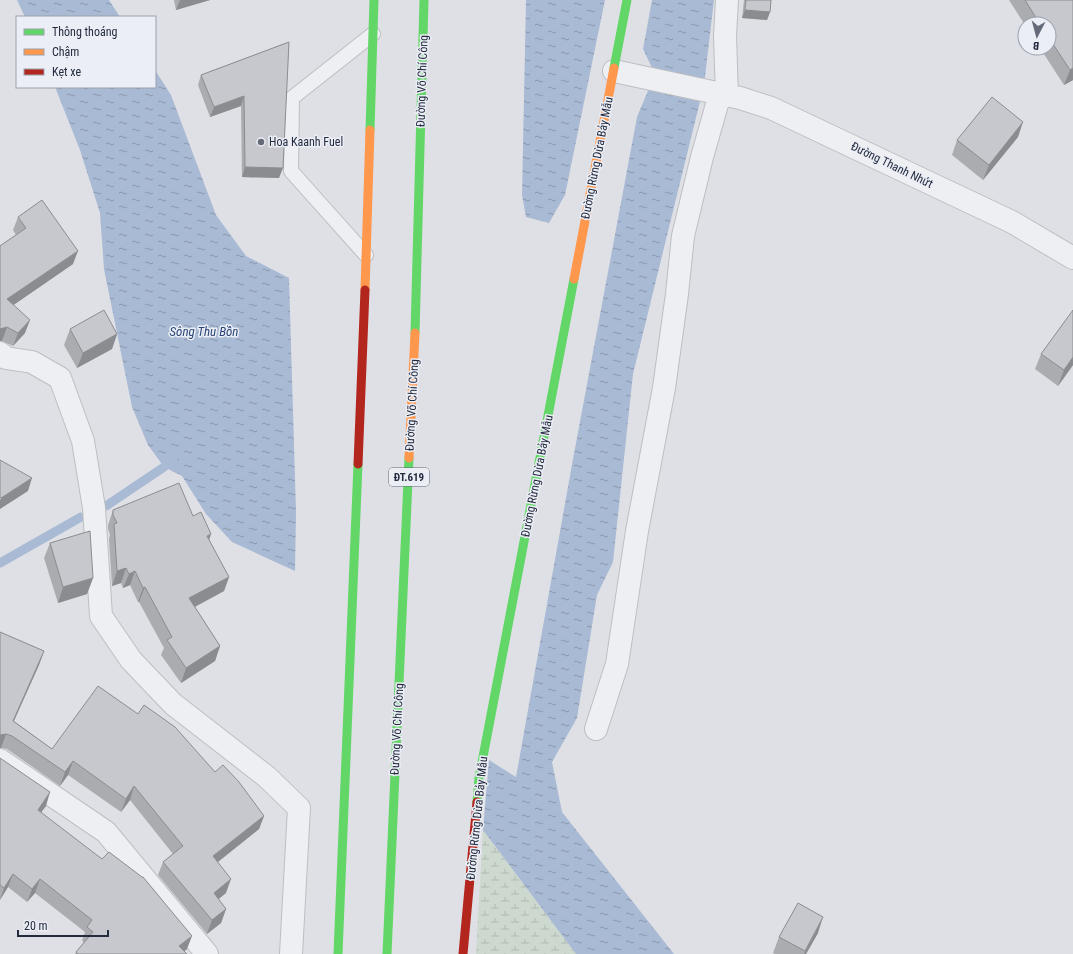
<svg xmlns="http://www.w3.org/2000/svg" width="1073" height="954" font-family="'Roboto Condensed',sans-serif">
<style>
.wetland{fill:url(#wetland-marsh)}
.water{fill:url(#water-ripples)}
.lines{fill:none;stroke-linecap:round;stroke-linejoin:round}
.stream{stroke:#a9bad4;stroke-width:9}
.lane-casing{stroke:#bdbec3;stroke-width:16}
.street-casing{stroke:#bdbec3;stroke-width:24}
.lane{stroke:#eeeff2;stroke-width:14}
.street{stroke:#eeeff2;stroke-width:22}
.fast{stroke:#63d668;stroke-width:9}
.slow{stroke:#ff974d;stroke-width:9}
.jam{stroke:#b3261e;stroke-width:9}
.wall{fill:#abacb0}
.shaded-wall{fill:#8b8c90}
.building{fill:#c7c8cd;stroke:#8b8c90}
.poi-dot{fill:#656a79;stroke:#ebeef5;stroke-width:1.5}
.labels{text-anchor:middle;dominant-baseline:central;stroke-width:3;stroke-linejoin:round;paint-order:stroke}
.shield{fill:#ebeef5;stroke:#606676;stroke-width:1}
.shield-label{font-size:11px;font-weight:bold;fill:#242b3f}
.street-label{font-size:12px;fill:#242b3f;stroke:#ebeef5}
.poi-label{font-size:12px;fill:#242b3f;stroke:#ebeef5;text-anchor:start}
.water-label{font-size:13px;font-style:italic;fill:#2a4577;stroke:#ebeef5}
</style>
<defs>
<pattern id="wetland-marsh" width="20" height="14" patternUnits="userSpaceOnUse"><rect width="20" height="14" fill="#cdd8ce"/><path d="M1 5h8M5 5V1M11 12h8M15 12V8" fill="none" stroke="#b0bab2"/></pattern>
<pattern id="water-ripples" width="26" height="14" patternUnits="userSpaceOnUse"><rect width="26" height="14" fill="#a9bad4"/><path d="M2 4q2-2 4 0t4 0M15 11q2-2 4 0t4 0" fill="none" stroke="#8997ad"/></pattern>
</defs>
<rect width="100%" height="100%" fill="#dfe0e5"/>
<path class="wetland" d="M483,830l93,124h-100z"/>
<path class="water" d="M17,0h92l11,17h-95z
M526,0h79l-40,195 -16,28 -23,-6 -4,-22z
M652,0h62l-10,85 -71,289 -20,188 -16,33 -20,123 -25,44 10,50 112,142h-98l-93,-124 6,-70 27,17 57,-318 64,-342 18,-43 -12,-25z
M155,70l16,25 45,120 30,41 43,22 7,234 -1,59 -63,-29 -26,-28 -24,-38 -18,-9 -16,-22 -16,-38 -28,-138 -4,-56 -20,-63 -25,-63h100z"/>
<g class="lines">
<path class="stream" d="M106,506l58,-39 9,-8
M0,563l81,-46"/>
<defs>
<path id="lane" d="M366,255l-75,-84 1,-73 81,-64"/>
<path id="street" d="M614,71l126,27 31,10 241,114 61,36
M727,96l-2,-60 2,-36
M0,353l6,5 26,4 28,16 23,63 11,67 7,108 30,44 42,44 94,73 32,31 -8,146
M596,729l21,-65 20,-133 27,-143 13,-94 6,-58 19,-79 18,-63
M0,760l106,72 101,122"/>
</defs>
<use href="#lane" class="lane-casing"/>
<use href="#street" class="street-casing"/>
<use href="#lane" class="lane"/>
<use href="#street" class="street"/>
<path class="fast" d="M614,68l13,-68
M370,130l4,-130
M415,333l9,-333
M477,802l2,-24 95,-499
M338,954l20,-490
M387,954l22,-496"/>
<path class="slow" d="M574,279l40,-211
M365,290l5,-160
M409,458l6,-125"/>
<path class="jam" d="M358,464l7,-174
M463,954l14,-152"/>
</g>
<path class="wall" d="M174,0h36l-34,10z
M744,0h27l-1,12 -3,8 -25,-2z
M1009,0h64v80l-9,5 -24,-37h9v-24h-24v1z
M289,42l-10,136 -37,-1 -1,-71 -31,11 -12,-32 3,-10z
M1018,137l-35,43 -31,-25 5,-15z
M18,217l55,47 -60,41 12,28 -12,13 -11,-5h-2v-95l16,-11 -3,-5z
M70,329l47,5 -5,15 -35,19 -13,-23z
M1041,354l32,11 -15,21 -23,-17z
M113,510l80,6 16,25 20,36 -5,14 -29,16 25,39 -5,15 -34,22 -20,-28 3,-7 -25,-46h-1l-8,-17 -7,3 -2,-5 -9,3 -3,-47 1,-4 -2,-6v-4z
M50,543l43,35 -6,16 -29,9 -14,-45z
M0,632l44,19 -5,14 -25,56 38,28 163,23 49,44 -5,13 -42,33 9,31 -8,6 8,10 -5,14 -14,11 -49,-59 5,-13 10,-8 -43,-54 -9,12 -53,-37 -8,11 -53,-37 -6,-1h-1z
M0,758l46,48 -5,6 146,137 -3,2 3,3h-112l1,-2 8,-10 -2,-1 3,-9 -50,-39 -8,9 -19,-15 -8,13z
M818,933l-12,21h-31l-2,-1 6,-16z"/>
<path class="shaded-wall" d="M180,0h30l-34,10z
M745,10l25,2 -3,8 -25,-2z
M1073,68v12l-9,5 6,-15z
M244,96l-3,10 -31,11 4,-10z
M1023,122l-5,15 -35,43 6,-15z
M245,167l38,1 -4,10 -37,-1z
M78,251l-5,13 -71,49 5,-14z
M30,320l-5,13 -12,13 5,-13z
M7,327l-5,14h-2v-12z
M117,334l-5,15 -35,19 6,-15z
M1073,357v8l-15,21 6,-16z
M32,478l-4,13 -28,18v-9l1,-2z
M211,534l-5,15 1,-13z
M126,568l-5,15 -9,3 5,-15z
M135,571l-5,14 -7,3 6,-14z
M229,577l-5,14 -41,22 6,-15z
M93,578l-6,16 -29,9 5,-16z
M145,587l-6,15h-1l5,-14z
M220,646l-5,15 -34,22 5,-15z
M44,651l-5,14 -31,69 5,-13z
M6,734l-5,14h-1v-13z
M73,761l-5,14 -8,11 5,-14z
M134,786l-4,14 -9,12 5,-13z
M50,792l-4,14 -13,17 5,-13z
M264,816l-5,13 -51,41 5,-14z
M13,874l-5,13 -8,13 4,-12z
M40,879l-5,14 -8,9 5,-13z
M231,879l-5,14 -17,14 5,-14z
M226,909l-5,14 -14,11 5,-14z
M823,917l-5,16 -12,21h-2z
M192,936l-5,13 -6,5 -2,-8z"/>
<path class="building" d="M746,0h25l-1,12 -25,-2z
M1025,0h48v68l-3,2 -21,-32v-14h-9z
M289,42l-6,126 -38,-1 -1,-71 -30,11 -13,-32z
M992,97l31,25 -34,43 -32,-25z
M42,200l36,51 -71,48 23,21 -12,13 -11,-6 -7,2v-83l26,-18 -8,-11z
M104,310l13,24 -34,19 -13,-24z
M1073,310v47l-9,13 -23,-16z
M0,460l32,18 -31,20 -1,-1z
M179,483l14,33 8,-4 10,22 -4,2 22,41 -40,21 31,48 -34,22 -19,-28 5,-3 -27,-50 -2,1 -8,-17 -6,3 -3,-6 -9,3 -3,-47 3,-1 -4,-8v-5z
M90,531l3,47 -30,9 -13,-44z
M0,632l44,19 -31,70 39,28 46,-63 40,28 6,-9 31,22 40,45 8,-7 16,17 25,34 -51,40 18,23 -17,14 12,16 -14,11 -49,-58 20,-16 -49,-60 -8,13 -53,-38 -8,11 -53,-36 -6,-2 -6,1z
M0,758l50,34 -12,18 64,49 7,-7 33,25h1l49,59 -13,10 8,8h-109l-2,-2 17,-20 -6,-5 5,-7 -52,-41 -8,10 -19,-15 -9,14 -4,-3z
M798,903l25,14 -18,34 -26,-14z"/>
<circle class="poi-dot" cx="261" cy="142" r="4"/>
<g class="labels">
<rect class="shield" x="389" y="468" width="40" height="18" rx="3"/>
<g class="shield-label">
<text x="409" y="477">ĐT.619</text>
</g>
<g class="street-label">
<text transform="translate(422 81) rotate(-88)">Đường Võ Chí Công</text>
<text transform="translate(597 158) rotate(-79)">Đường Rừng Dừa Bảy Mẫu</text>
<text transform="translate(892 165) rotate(26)">Đường Thanh Nhứt</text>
<text transform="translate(412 405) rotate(-87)">Đường Võ Chí Công</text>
<text transform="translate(537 476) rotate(-79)">Đường Rừng Dừa Bảy Mẫu</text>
<text transform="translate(397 729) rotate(-87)">Đường Võ Chí Công</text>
<text transform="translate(477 818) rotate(-84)">Đường Rừng Dừa Bảy Mẫu</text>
</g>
<g class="poi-label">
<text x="269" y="142">Hoa Kaanh Fuel</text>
</g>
<g class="water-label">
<text x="204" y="331">Sông Thu Bồn</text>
</g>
</g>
<rect x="16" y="16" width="140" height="72" fill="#ebeef5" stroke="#9ba0ac"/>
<rect x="24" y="29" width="20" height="6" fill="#63d668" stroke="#9ba0ac"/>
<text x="52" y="36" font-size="12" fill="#242b3f">Thông thoáng</text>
<rect x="24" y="49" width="20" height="6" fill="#ff974d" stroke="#9ba0ac"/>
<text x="52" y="56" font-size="12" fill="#242b3f">Chậm</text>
<rect x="24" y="69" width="20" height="6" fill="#b3261e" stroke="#9ba0ac"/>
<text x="52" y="76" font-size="12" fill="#242b3f">Kẹt xe</text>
<g transform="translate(1037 36) rotate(186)"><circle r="19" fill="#ebeef5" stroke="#9ba0ac"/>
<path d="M0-3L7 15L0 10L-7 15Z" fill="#656a79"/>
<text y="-6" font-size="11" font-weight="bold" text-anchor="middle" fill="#242b3f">B</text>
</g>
<path d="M18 930v6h90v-6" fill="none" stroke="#242b3f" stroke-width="2"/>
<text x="24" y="930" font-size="12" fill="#242b3f" stroke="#ebeef5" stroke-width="3" paint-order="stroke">20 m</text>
</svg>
